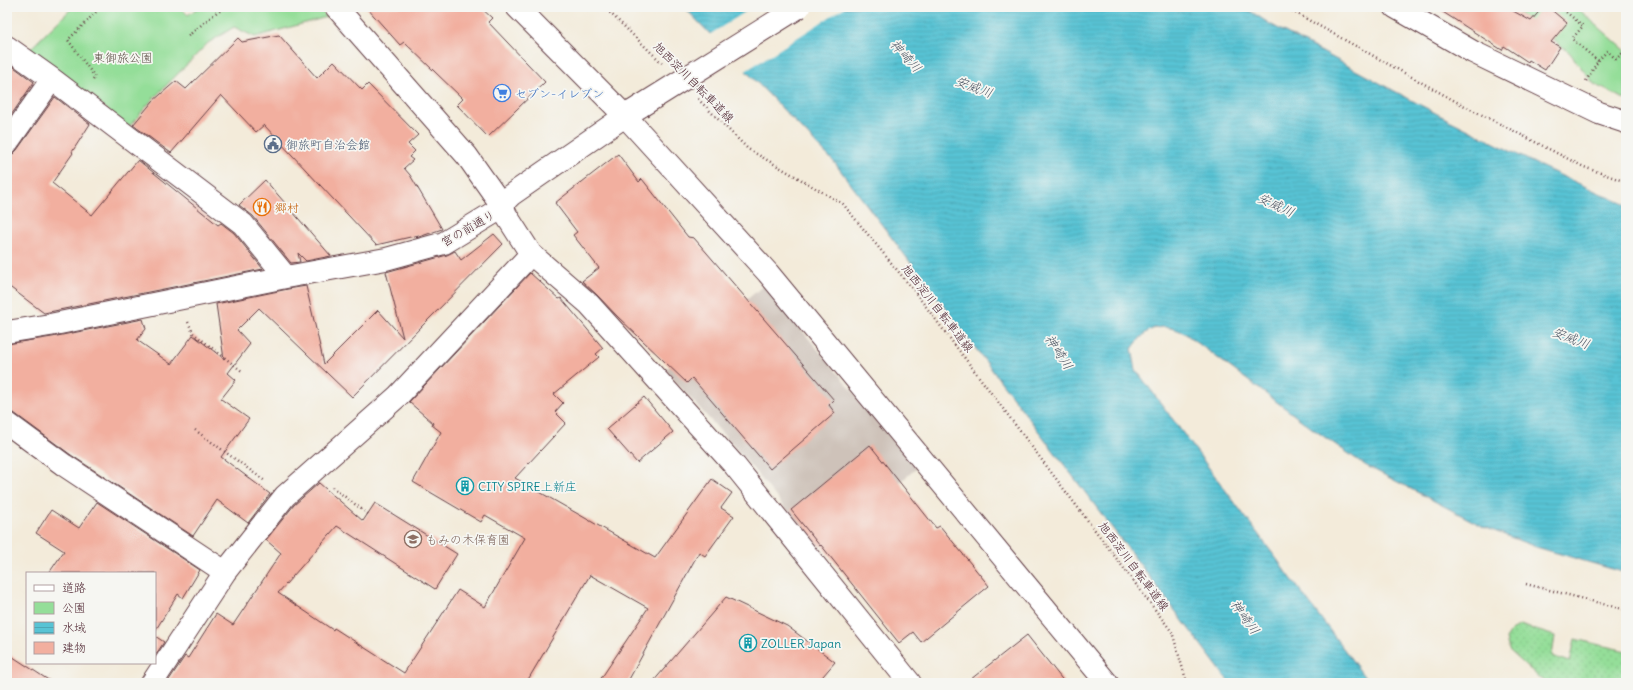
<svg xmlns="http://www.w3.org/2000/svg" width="1633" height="690" font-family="Delius,'Klee One',sans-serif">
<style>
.industrial{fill:#cec2b9}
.grass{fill:url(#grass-dots);stroke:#6f7e62}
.park{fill:#94de99;stroke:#6f7e62}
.water{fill:url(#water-rules);stroke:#517180}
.pier{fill:#f3ebda}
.building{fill:#f2af9f}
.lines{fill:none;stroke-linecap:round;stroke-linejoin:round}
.minor-casing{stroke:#633e45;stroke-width:24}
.tertiary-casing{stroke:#633e45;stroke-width:24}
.path{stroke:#633e45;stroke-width:2.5;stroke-dasharray:1 3;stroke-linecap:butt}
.minor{stroke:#fff;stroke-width:22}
.tertiary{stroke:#fff;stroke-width:22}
.tertiary-bridge-casing{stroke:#633e45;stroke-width:24;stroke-linecap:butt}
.tertiary-bridge{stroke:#fff;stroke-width:22}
.labels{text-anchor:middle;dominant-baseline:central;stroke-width:3.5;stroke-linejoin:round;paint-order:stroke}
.park-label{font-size:12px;fill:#5c4f46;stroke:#f6f6f2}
.street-label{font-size:12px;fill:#4a1f2b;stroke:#f6f6f2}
.shop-label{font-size:12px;fill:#366cbe;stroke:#f6f6f2;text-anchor:start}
.service-label{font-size:12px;fill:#4e5e75;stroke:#f6f6f2;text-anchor:start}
.food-label{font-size:12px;fill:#c56008;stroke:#f6f6f2;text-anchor:start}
.culture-label{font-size:12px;fill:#0d838f;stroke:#f6f6f2;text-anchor:start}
.education-label{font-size:12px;fill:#785e54;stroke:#f6f6f2;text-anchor:start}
.water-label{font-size:13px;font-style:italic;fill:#4f5866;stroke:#f6f6f2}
</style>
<defs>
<pattern id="grass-dots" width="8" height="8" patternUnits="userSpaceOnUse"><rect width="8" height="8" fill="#94de99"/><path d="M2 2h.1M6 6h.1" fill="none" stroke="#81be84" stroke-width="1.8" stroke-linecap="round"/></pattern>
<pattern id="water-rules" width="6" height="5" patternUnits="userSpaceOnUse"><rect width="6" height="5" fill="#58c3d4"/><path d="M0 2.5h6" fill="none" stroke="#4ea7b6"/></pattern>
</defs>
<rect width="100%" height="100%" fill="#f6f6f2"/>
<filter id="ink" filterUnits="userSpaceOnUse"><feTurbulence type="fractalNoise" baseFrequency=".025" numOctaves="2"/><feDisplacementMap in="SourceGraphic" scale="8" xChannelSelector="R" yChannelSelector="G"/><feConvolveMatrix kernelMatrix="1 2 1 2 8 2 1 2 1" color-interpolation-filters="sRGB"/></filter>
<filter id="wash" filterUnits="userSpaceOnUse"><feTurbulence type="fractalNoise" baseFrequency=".012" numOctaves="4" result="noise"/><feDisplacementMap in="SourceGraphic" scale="16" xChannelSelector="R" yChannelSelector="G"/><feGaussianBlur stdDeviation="0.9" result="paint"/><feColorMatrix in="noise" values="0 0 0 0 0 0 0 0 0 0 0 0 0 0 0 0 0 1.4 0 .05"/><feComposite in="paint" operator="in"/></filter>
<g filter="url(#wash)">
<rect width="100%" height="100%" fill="#f3ebda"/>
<path class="industrial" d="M764,285l153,183 -99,81 -77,-95 -76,-84z"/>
<path class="grass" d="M1520,625l35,11 -3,20 18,6 5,-23 51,12v32h-81l-36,-33 -3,-11 6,-9z"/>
<path class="park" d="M73,7h107l8,8 11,-8h119l9,10 -72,20 -21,-10 -26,16 -57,58 -22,26 -99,-78z
M1512,7h64l50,44v49l-32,-16 -25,-32 -32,-24z"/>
<path class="water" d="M684,7h560l26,17 171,92 99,50 86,39v368l-90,-26 -52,-20 -119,-62 -52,-36 -130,-97c-25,-10 -36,-5 -51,17l4,21 233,313h-139l-396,-521z"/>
<path class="pier" d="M753,7h92l-101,65 -35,-37z"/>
<g id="blocks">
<path class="building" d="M366,7h114l12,11 -4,4 57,60 -57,55 -31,-32 6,-6 -59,-57 -4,3z
M1435,7h71l25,14 12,-14h5l19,16 -16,19 9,5 -15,23 -16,-10 -1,2 -24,-16 -2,4z
M279,35l38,43 17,-17 28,29 6,-6 50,51 -10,9 7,7 -6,6 4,3 -9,8 6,7 32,54 -26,9 3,-3 -43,10 -112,-120 -8,7 -35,-37 -50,58 -38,-28 20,-24 23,-20 10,8 52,-51 4,4z
M7,62l27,20 -27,39z
M55,97l35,27 -18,28 1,1 -21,30 40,32 46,-55 80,65 3,-2 13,10 29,36 -219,44 -37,-28v-130l6,-1 4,-4z
M618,154l21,28 3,-3 46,58 6,1 140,162 -5,5 6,8 -65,56 -78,-91 -5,5 -70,-67 -20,-21 -15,-14 17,-13 -26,-33 4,-3 -22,-29z
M265,180l66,76 -25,5 -8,-8 2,9 -9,1 -38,-47 -14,-11z
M494,234l9,10 -151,153 -93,-89 -22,22 13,14 -22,29 8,7 -15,19 28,20 -28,38 49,37 -22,29 -31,-23 -24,36 -122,-81 -57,-42 -7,-2v-67l45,-7 91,-18 3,10 -9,11 34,24 22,-29 31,24 -8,-55 72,-15 18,-3 18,78 54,-54 25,28 -17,-66 61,-17 8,-4 6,9z
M530,273l29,26 2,-1 42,50 -7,6 3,3 -45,37 9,9 -8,9 11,11 -51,55 140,80 57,-79 20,14 -11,15 13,8 -29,40 -6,-4 -72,131h-29l50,-75 -58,-33 -64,108h-359l18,-27 3,2 28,-44 17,11 48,-72 -15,-13 28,-35 25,-22 44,38 12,-18 82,51 -22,35 -98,-63 -59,67 55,37 1,-2 70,45 54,-83 27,17 40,-69 -40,-23 -4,7 -68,-40 28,-50 -9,-7 1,-2 -24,-21z
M644,397l29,35 -36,31 -30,-34z
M870,445l66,83 4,-2 49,60 -68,56 -8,-10 -14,11 -78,-98 -1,1 -29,-36z
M97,502l103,68 -17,28 -5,-4 -23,37v-58h-106l15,-22 -28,-18 15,-23 28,18z
M726,597l61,29 48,36 -18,21h-165z
M1027,635l38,48h-99z
M155,636l9,6 -9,14z
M7,653l46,30h-46z"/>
</g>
</g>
<g filter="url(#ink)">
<use href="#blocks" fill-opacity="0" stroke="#633e45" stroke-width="1"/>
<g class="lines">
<defs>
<path id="minor" d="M517,7l108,109 143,157 339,410
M1395,7l78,45 126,61 27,9
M7,47l45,32 191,145 43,53
M7,143l45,-64
M7,332l43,-7 236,-48 100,-18 58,-16 59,-36 -36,-51 -131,-149
M7,423l57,42 161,107
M152,683l73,-111 60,-76 113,-100 133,-142"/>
<path id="tertiary" d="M641,106l-16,10 -114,79 -5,5 -3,7 3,8 25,39 58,50 146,162 175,217"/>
</defs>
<use href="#minor" class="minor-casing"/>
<use href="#tertiary" class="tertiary-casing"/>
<path class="path" d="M604,7l58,56
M1285,7l170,94 129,66 42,15
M1560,7l23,19 -11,13 26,22
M188,36l29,-24 14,-5
M93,80l2,-3 -27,-37 31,-31
M1586,81l12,-20 9,-10 9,8 10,-9
M698,99l50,50 95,55 68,83 261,345 15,51
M188,322l5,11 50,39
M195,430l70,51
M332,487l36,27
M1526,584l100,26"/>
<use href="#minor" class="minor"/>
<use href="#tertiary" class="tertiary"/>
<defs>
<path id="tertiary-bridge" d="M641,106l158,-99"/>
</defs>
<use href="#tertiary-bridge" class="tertiary-bridge-casing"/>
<use href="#tertiary-bridge" class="tertiary-bridge"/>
</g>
</g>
<defs>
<symbol id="supermarket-ring" viewBox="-11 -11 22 22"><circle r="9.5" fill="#f6f6f2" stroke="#3f7fe0" stroke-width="1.5"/><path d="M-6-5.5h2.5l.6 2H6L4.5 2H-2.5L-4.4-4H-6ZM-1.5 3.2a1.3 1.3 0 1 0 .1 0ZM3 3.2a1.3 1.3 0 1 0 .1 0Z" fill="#3f7fe0"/></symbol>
<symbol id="civic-ring" viewBox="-11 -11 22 22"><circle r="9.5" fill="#f6f6f2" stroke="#5c6f8a" stroke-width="1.5"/><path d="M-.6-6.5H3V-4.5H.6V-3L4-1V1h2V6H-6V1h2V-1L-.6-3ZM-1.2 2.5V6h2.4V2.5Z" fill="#5c6f8a"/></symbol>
<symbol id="restaurant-ring" viewBox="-11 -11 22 22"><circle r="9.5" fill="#f6f6f2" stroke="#e8710a" stroke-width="1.5"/><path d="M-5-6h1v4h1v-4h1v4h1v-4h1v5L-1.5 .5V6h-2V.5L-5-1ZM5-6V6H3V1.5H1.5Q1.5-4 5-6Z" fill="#e8710a"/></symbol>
<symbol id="building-ring" viewBox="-11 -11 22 22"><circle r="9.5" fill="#f6f6f2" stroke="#0f9aa8" stroke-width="1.5"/><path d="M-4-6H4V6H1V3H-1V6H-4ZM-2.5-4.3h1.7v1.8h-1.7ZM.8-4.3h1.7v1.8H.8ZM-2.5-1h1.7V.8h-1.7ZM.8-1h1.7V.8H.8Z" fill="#0f9aa8"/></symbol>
<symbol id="school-ring" viewBox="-11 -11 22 22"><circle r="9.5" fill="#f6f6f2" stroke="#8d6e63" stroke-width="1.5"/><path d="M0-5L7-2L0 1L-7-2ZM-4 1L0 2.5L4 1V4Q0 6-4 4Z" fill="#8d6e63"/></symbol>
</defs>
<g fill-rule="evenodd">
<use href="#supermarket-ring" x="492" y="83" width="20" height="20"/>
<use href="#civic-ring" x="263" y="134" width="20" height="20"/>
<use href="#restaurant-ring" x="252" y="197" width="20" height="20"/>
<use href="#building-ring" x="455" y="476" width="20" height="20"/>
<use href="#school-ring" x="403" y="529" width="20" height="20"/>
<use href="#building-ring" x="738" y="633" width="20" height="20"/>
</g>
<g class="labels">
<g class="park-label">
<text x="123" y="57">東御旅公園</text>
</g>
<g class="street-label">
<text transform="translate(694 82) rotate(45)">旭西淀川自転車道線</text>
<text transform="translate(468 228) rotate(-30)">宮の前通り</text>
<text transform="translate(938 308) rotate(52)">旭西淀川自転車道線</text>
<text transform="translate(1134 566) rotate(53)">旭西淀川自転車道線</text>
</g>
<g class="shop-label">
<text x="515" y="93">セブン-イレブン</text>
</g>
<g class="service-label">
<text x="286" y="144">御旅町自治会館</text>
</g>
<g class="food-label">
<text x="275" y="207">郷村</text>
</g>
<g class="culture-label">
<text x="478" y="486">CITY SPIRE上新庄</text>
<text x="761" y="643">ZOLLER Japan</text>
</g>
<g class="education-label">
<text x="426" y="539">もみの木保育園</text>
</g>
<g class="water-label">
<text transform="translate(906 56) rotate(48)">神崎川</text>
<text transform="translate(974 87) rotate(20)">安威川</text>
<text transform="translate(1276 205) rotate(25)">安威川</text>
<text transform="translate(1571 338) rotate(21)">安威川</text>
<text transform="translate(1059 352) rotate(57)">神崎川</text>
<text transform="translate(1245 617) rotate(54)">神崎川</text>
</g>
</g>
<rect width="1633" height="690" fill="none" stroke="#f6f6f2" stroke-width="24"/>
<rect x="26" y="572" width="130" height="92" fill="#f6f6f2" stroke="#b1a0a2"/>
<rect x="34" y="585" width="20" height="6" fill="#ffffff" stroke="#b1a0a2"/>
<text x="62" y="592" font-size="12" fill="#4a1f2b">道路</text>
<rect x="34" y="602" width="20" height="12" fill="#94de99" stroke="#b1a0a2"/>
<text x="62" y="612" font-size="12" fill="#4a1f2b">公園</text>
<rect x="34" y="622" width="20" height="12" fill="url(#water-rules)" stroke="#b1a0a2"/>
<text x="62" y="632" font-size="12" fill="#4a1f2b">水域</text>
<rect x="34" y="642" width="20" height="12" fill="#f2af9f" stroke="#b1a0a2"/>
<text x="62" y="652" font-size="12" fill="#4a1f2b">建物</text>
</svg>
